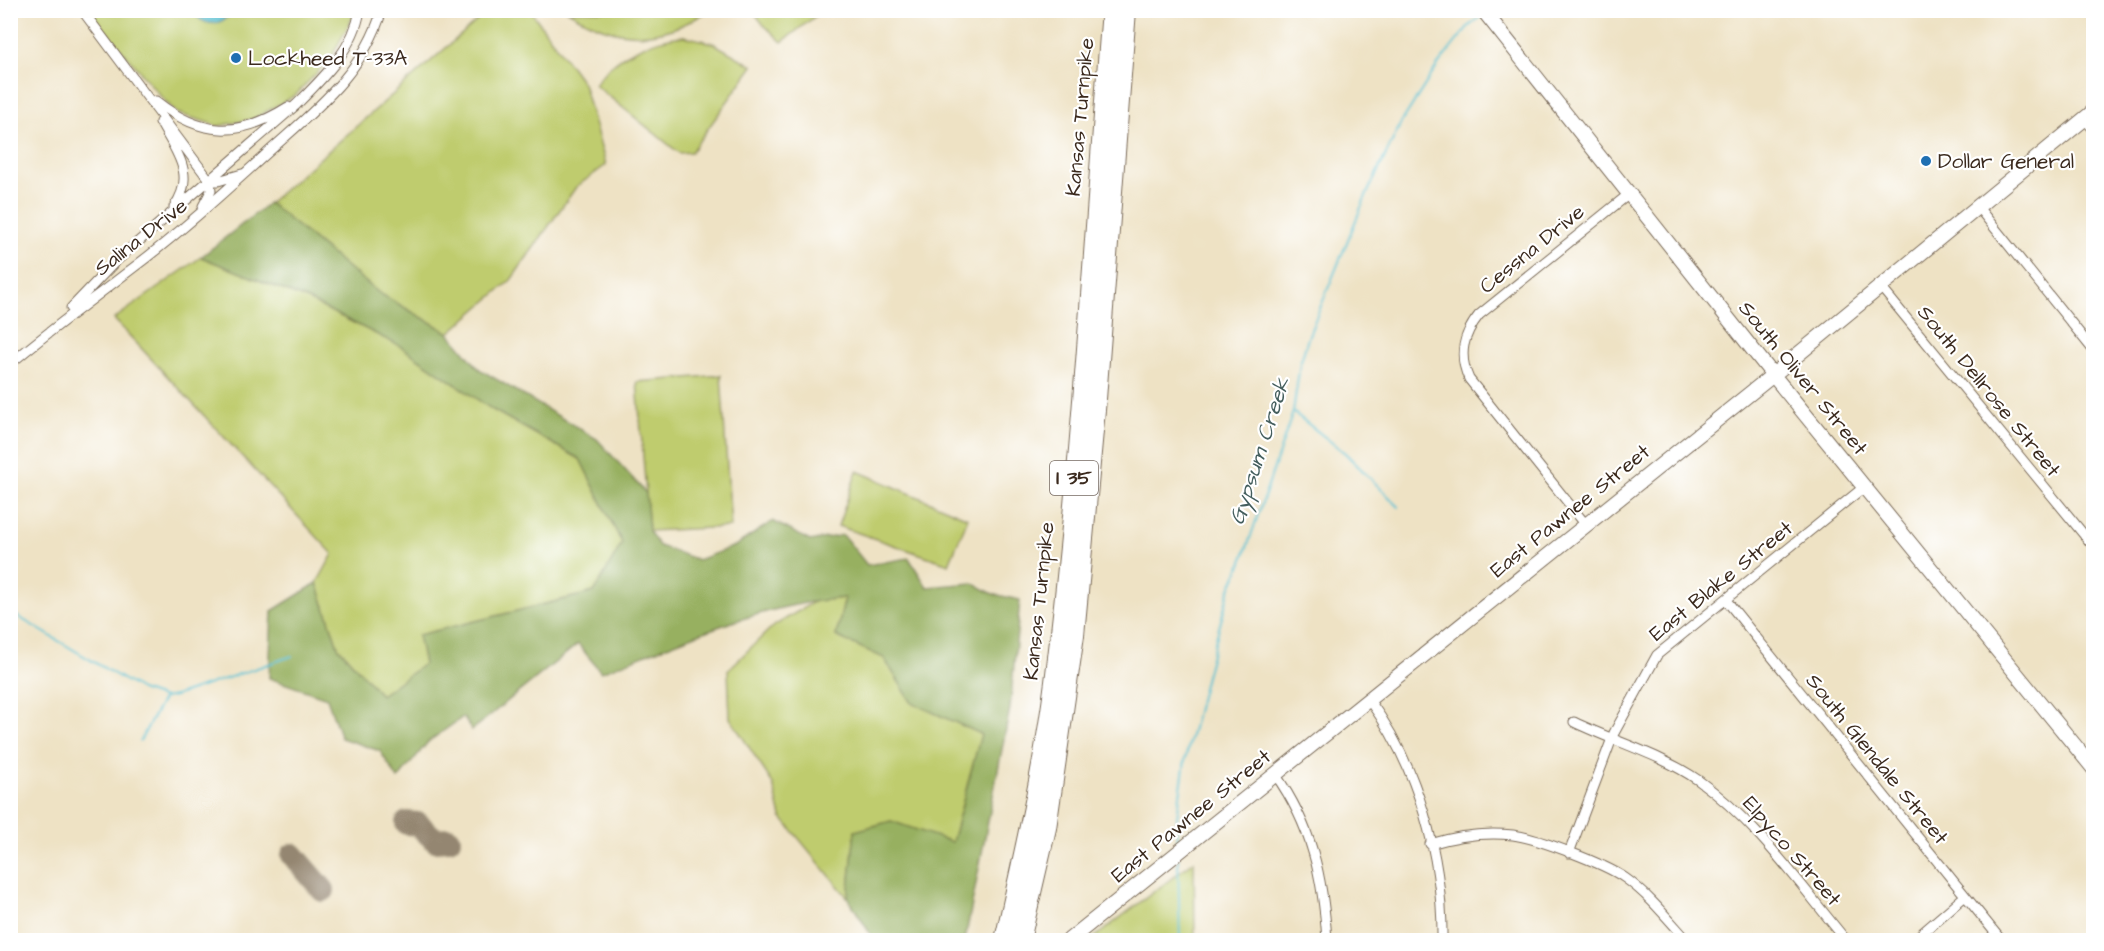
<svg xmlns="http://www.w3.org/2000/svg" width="2104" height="951" font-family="'Architects Daughter',sans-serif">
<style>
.green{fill:#bfcc6e;stroke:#7d7b46;stroke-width:1.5}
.forest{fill:#97b061;stroke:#696d40;stroke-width:1.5}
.water{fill:#56c0d2;stroke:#487578;stroke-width:1.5}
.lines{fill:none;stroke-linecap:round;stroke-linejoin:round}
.stream{stroke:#56c0d2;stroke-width:2}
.taxiway{stroke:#948671;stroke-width:24}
.street-casing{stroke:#7a6a58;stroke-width:11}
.secondary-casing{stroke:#7a6a58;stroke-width:16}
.highway-casing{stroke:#7a6a58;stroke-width:20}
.street{stroke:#fff;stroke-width:9}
.secondary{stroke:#fff;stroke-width:14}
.highway{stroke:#fff;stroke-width:18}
.poi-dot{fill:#1f6fb2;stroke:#fff;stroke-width:2}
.labels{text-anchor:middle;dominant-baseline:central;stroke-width:4.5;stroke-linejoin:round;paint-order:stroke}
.shield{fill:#fff;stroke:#766a62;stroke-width:1.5}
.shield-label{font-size:20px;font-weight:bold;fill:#3b2a1e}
.poi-label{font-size:21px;fill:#3b2a1e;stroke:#fff;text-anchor:start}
.street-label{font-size:21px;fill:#3b2a1e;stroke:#fff}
.water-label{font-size:22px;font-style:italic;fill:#445e5d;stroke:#fff}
</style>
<rect width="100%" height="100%" fill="#fff"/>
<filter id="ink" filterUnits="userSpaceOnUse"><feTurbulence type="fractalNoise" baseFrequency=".0167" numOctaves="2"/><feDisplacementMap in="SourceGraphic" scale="12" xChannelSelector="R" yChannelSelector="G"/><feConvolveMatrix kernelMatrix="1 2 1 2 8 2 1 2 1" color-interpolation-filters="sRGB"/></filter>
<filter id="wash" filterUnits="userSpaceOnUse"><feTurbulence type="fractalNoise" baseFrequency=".008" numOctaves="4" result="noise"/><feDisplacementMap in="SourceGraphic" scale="24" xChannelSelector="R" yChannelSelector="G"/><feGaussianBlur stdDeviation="1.35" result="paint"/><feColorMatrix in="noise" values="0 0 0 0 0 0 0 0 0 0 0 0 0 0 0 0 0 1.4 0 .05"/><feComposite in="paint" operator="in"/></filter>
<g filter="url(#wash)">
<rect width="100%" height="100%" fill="#eee2c4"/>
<path class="green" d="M89,11h267l-25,47 -35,37 -43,24 -35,7 -41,-13 -15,-15z
M488,11h46l-1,3 50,69 23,82 -30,22 -65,93 -62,53 -70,-40 -110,-90z
M568,11h140c-49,32 -91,31 -140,0z
M753,11v-1l69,1 -40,31 -19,-18z
M684,36l29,7 40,23 -62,86 -12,1 -84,-68c17,-29 56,-46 89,-49z
M201,257l105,42 94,47 93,64 87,49 42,84 -28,49 -175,43 5,29 -43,31 -43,-48 -21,-64 16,-29 -219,-235z
M721,375l10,152 -82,4 -12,-149z
M857,471l111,47 -19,46 -111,-38z
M845,598l-9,38 48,22 28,45 70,31 -30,109 -61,-22 -36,10 -7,67 -67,-81 -8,-33 -43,-66 -2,-48 44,-43 43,-26z
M1194,861l1,79h-104z"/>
<path class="forest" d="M269,203l110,90 70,40 30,36 118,70 49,54 3,38 10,15 39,14 37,-14 38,-25 37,20 33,-6 24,30 42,-7 18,29 46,-4 20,11 27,6 -10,108 -45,232h-91l-26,-42 7,-67 36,-10 61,21 29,-108 -69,-31 -28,-45 -48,-22 9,-38c-85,6 -166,44 -244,74l-23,-28 -106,86 -9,-13 -35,25 -30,37 -18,-28 -39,-13 -14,-40 -58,-20 3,-67 45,-28 21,64 43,48 43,-31 -6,-29 176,-43 28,-49 -42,-84 -87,-49 -93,-64 -94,-47 -105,-42z"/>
<path class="water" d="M191,11h43c-15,16 -28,17 -43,0z"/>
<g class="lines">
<path class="stream" d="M1293,412l52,41 54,54
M10,612l131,78 23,8 11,-2 117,-40
M10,624l6,-7
M140,741l23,-42
M1178,845l-1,-28 8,-57 21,-84 23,-85 13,-29 51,-150 7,-48 9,-29 56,-137 36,-75 36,-57 30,-38 14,-12
M1178,859l2,81"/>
<path class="taxiway" d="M407,823l11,1 17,16 14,-1
M293,855l30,35"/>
</g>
</g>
<g filter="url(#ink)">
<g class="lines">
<defs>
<path id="street" d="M82,10l128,171 1,10 -8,15
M156,101c45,36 83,37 132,6
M2084,118l10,12
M160,122c16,30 37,53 14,85
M210,181h8l24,-7
M1977,206l117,145
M1880,286l214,261
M71,308l45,-47 180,-156c26,-26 58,-56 64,-95
M10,364c39,-33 79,-62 119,-93 47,-35 91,-75 135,-115 47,-43 99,-81 118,-146
M1586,525l-117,-146c-11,-24 -6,-44 10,-64l150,-121
M1726,600l275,340
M1369,700c49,66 74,158 73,240
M1574,722c41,20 86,32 124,58 59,42 102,105 148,160
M1275,774c37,52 48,104 52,166
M1430,844c26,-8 55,-12 83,-9 24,3 92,29 112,43 23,16 43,41 62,62
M1569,853l45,-120 43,-78 207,-168
M1914,940l51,-44"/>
<path id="secondary" d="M1483,10l290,365 321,394
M1069,940l704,-565 321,-264"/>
<path id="highway" d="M1004,940c19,-85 39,-171 50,-258 28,-223 39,-448 57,-672
M1021,940l26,-112 28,-193 22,-236 30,-389"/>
</defs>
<use href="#street" class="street-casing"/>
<use href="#secondary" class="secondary-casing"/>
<use href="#highway" class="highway-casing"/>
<use href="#street" class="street"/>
<use href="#secondary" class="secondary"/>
<use href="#highway" class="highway"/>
</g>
</g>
<g class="poi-dot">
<circle cx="236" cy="58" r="6"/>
<circle cx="1926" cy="161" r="6"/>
</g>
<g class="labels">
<rect class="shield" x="1050" y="461" width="48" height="34" rx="4.5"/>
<g class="shield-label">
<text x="1074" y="478">I 35</text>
</g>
<g class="poi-label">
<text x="248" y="58">Lockheed T-33A</text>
<text x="1938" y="161">Dollar General</text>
</g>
<g class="street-label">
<text transform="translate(1080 117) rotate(-85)">Kansas Turnpike</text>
<text transform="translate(141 237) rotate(-38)">Salina Drive</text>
<text transform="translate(1532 249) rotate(-39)">Cessna Drive</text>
<text transform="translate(1803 378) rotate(51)">South Oliver Street</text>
<text transform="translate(1989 391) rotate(51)">South Dellrose Street</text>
<text transform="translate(1570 511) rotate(-39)">East Pawnee Street</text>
<text transform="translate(1721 581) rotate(-39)">East Blake Street</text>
<text transform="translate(1039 601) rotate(-84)">Kansas Turnpike</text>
<text transform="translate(1877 759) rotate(51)">South Glendale Street</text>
<text transform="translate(1191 816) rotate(-39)">East Pawnee Street</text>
<text transform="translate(1792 851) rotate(49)">Elpyco Street</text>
</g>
<g class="water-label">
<text transform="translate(1260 451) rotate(-72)">Gypsum Creek</text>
</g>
</g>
<rect width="2104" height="951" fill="none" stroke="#fff" stroke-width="36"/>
</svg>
